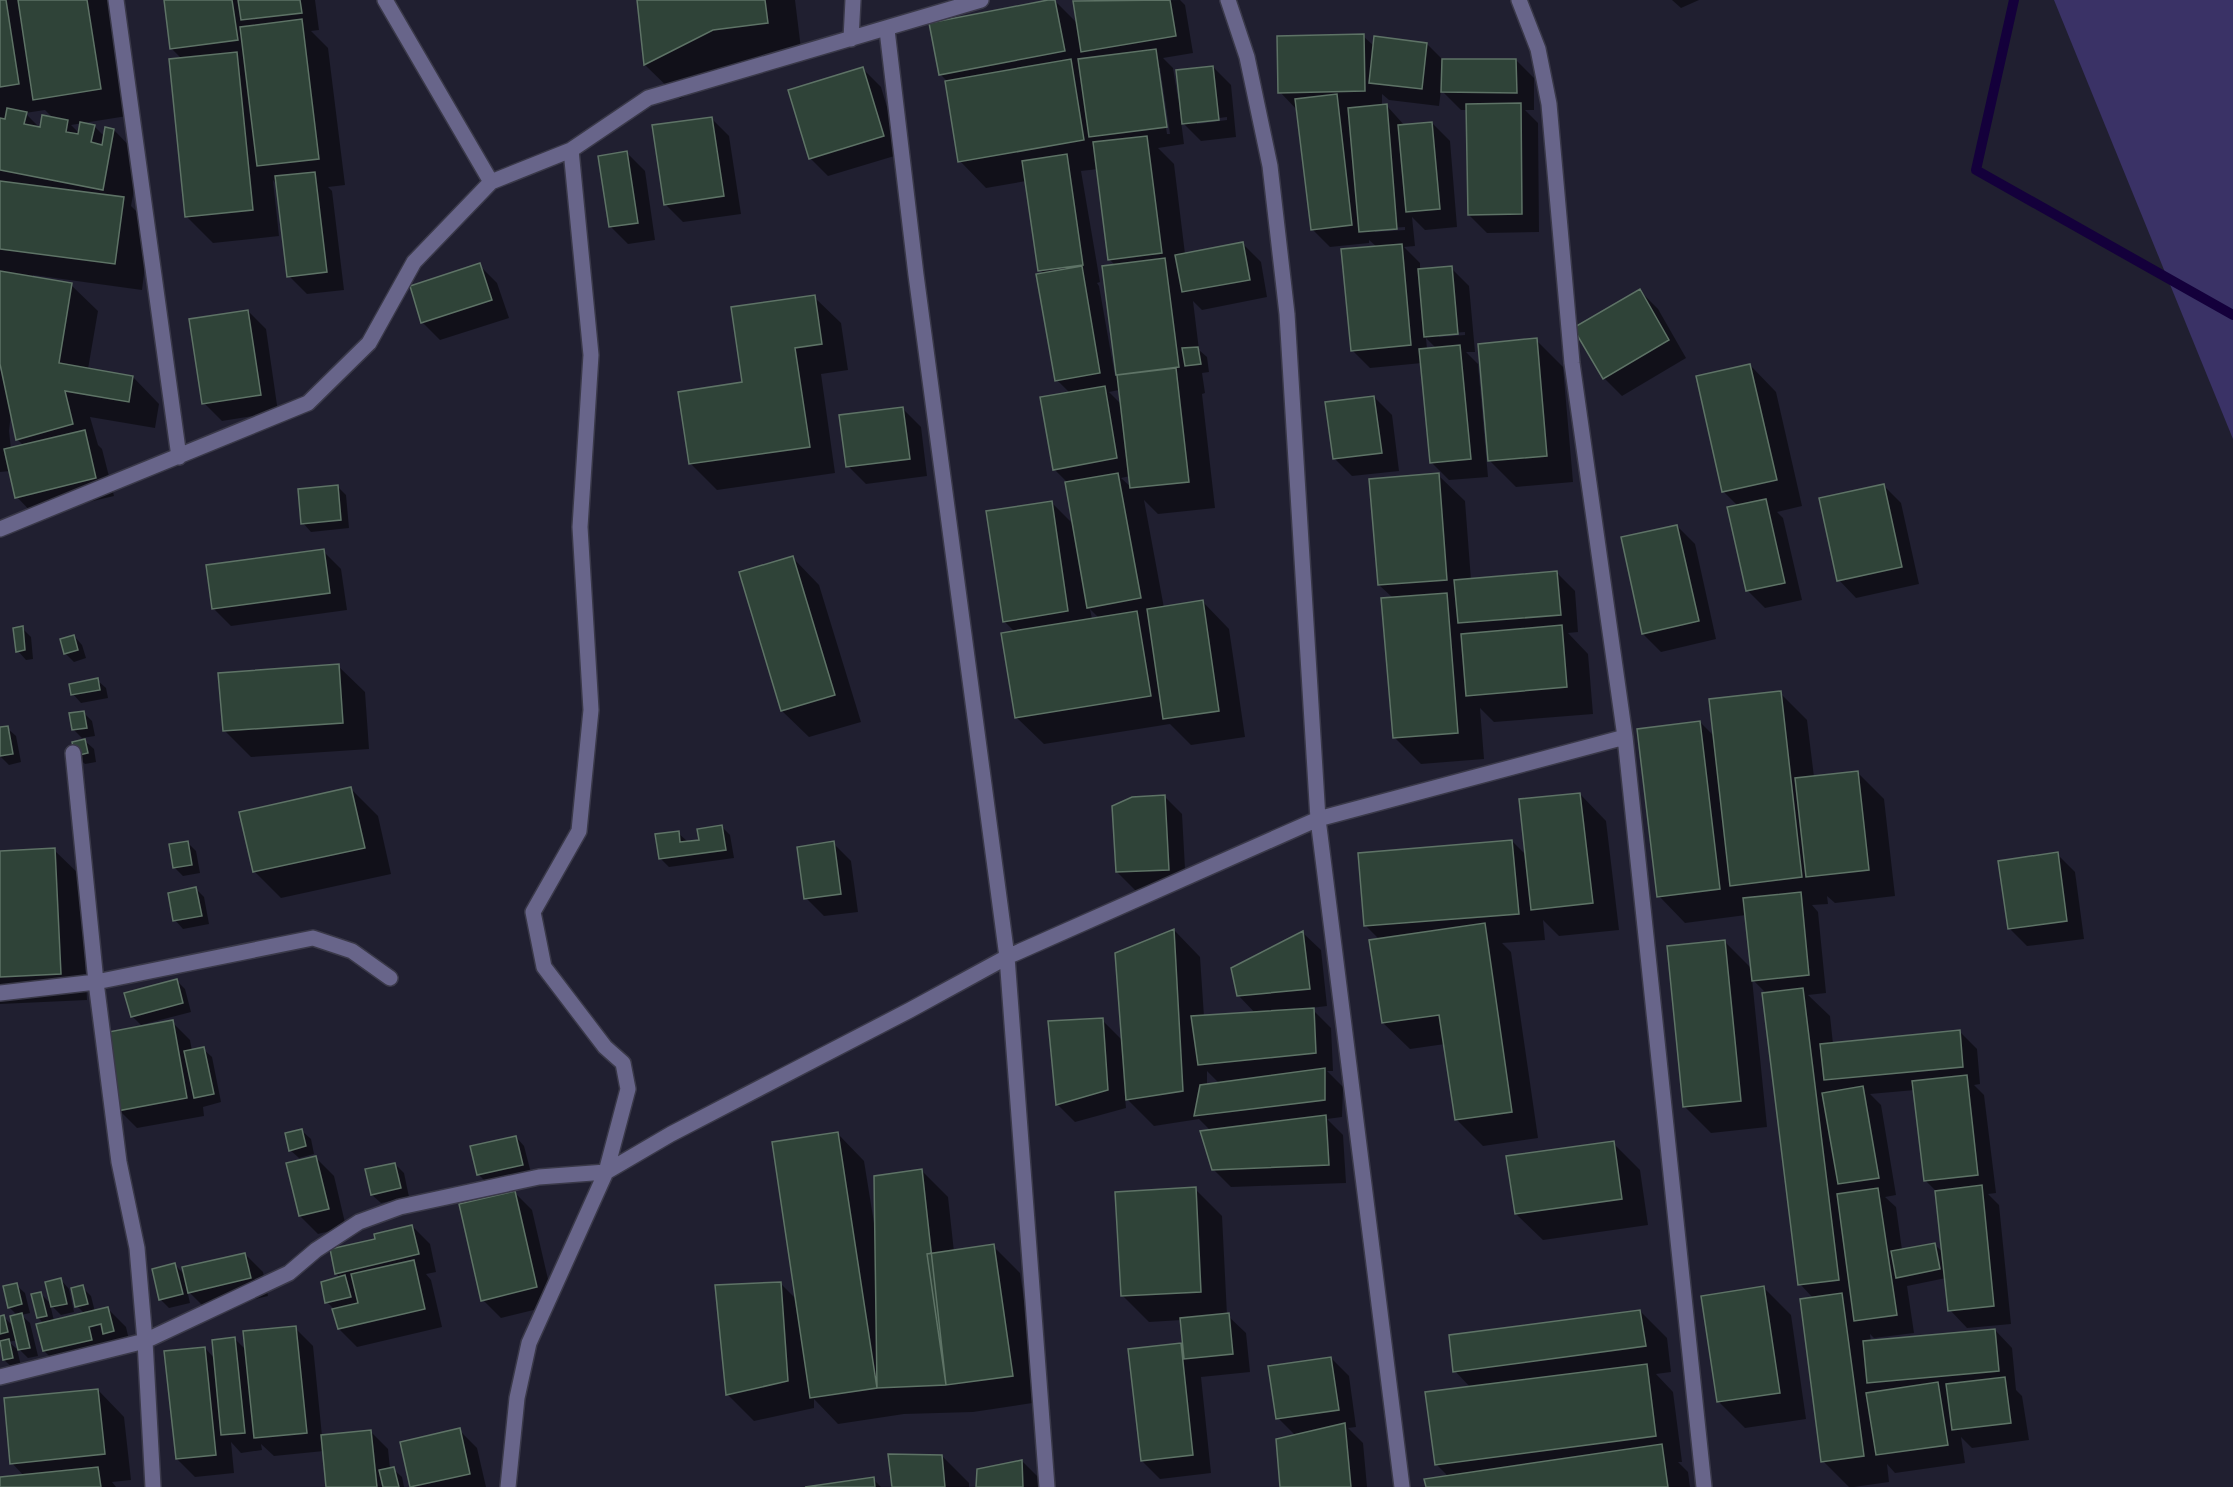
<svg xmlns="http://www.w3.org/2000/svg" width="2233" height="1487" font-family="'Fira Sans',sans-serif">
<style>
.green{fill:#3a3266}
.shadow{fill:#0007;fill-rule:evenodd}
.lines{fill:none;stroke-linecap:round;stroke-linejoin:round}
.stream{stroke:#14003b;stroke-width:10}
.building{fill:#2f4338;stroke:#5e7366;stroke-width:1.5}
.minor-casing{stroke:#3a3949;stroke-width:18}
.minor{stroke:#68658a;stroke-width:15}
</style>
<rect width="100%" height="100%" fill="#201f30"/>
<path class="green" d="M2054,0h179v439z"/>
<path class="shadow" d="M0,0h109l18,116 -56,9 8,8 15,-7 11,11 9,-7 26,27 -9,49 19,19 -8,65 -109,-15v3l38,7 27,26 -10,58 45,8 26,27 -4,24 -65,-11 8,28 4,4 12,47 -80,19 -17,-18 -7,-26 -10,1v-102l3,3 -3,-25zM45,110l9,9 -13,10 -16,-16zM11,413l6,26 7,7 -13,3 -2,-18z
M165,0h150l4,30 -8,1 17,17 17,137 -17,2 4,4 12,99 -37,4 -18,-18 -12,-91 -4,-5 6,56 -66,7 -27,-27 -4,-157 -11,-11z
M638,0h157l7,57 -53,7 -69,35 -35,-34z
M1054,0l25,25 -4,-23 105,-2 5,5 8,48 -30,5 10,10 5,31 35,-32 18,18 5,52 -35,4 -20,-20 3,23 -26,4 16,16 11,90 58,-10 18,18 6,35 -65,13 -9,-9 6,49 8,7 2,15 -7,1 3,20 -3,1 13,114 -57,6 -14,-14 20,108 39,-6 26,27 16,108 -54,8 -21,-21 -126,20 -27,-26 -2,-86 -11,-11 47,-119 23,23 -6,-42 -14,-14 16,-76 -13,-13 -13,-106 -4,-4 -14,-89 -40,7 -26,-27 -12,-79 -8,-8zM1157,68h3l10,66h-3zM1227,117v3l-30,4v-3zM1098,169l11,90 7,7 -12,2 14,108h-3l-16,-90 -2,-3 3,-1 -19,-111zM1119,390l2,14 -12,-12zM1130,476l2,12 -11,-10zM1090,609l9,9 -7,1z
M1672,0h27l-18,8z
M1363,36l11,10 53,-2 16,16h73l18,18v32h-9l13,13 1,109 -52,1 -18,-18 -1,-105h-7l-20,-20 -2,16 -50,-6 -7,-6v12h5l18,20 27,-3 18,18 7,86 -32,3 -13,-13 3,29 -11,1 16,16v8l31,-3 18,18 6,66h-9l12,12 10,113 -39,3 -18,-18 -9,-99 -52,5 -18,-18 25,-103 -8,-7v3l-39,4 -18,-18 -14,-118 -18,-19zM1405,227v3l-30,2v-3zM1465,332v3l-26,2v-3zM1426,338l11,11h-10z
M863,69l18,18 20,67 -73,22 -18,-18z
M711,118l18,18 12,78 -58,8 -18,-18z
M627,153l18,18 10,69 -27,4 -18,-18z
M479,265l18,18 12,35 -69,22 -17,-17 -12,-36z
M1640,291l18,18 28,49 -64,38 -18,-18 -29,-49z
M814,297l27,26 7,47 -27,4 14,99 -118,17 -27,-27 54,-79z
M248,311l18,18 12,83 -56,9 -18,-18z
M1536,340l27,27 10,115 -57,5 -27,-27z
M1750,365l26,27 26,114 -25,6 6,6 19,82 -37,8 -18,-18 -9,-84 -14,-14 -26,-115z
M1374,397l18,18 7,56 -47,5 -18,-18z
M903,409l18,18 6,49 -61,8 -18,-18z
M1438,475l27,26 6,79 86,-7 18,18 3,41 -10,1 20,21 5,60 -99,8 -14,-14 4,51 -63,5 -26,-26 -2,-140 -14,-13z
M1883,485l18,18 18,81 -63,14 -17,-18z
M337,486l9,9 3,33 -38,4 -8,-9z
M1677,526l18,18 21,95 -55,13 -18,-18z
M323,551l18,18 6,41 -116,16 -18,-18z
M793,558l26,27 42,137 -52,15 -27,-26z
M22,628l9,9 2,22 -7,1 -8,-9z
M74,636l8,9 4,13 -12,4 -9,-9z
M338,666l27,26 4,57 -118,8 -26,-26z
M97,680l9,8 2,10 -27,5 -8,-9z
M1780,693l27,27 7,57 43,-5 27,27 11,97 -60,7 -8,-7 1,8 -16,1 6,7 8,81 -18,2 22,21 3,28 126,-13 18,18 3,35 -6,1 10,10 12,98 -8,1 11,11 12,119 -44,4 -17,-18 -4,-32 -39,8 7,47 -40,5 -4,-4 1,8 124,-12 17,18 4,42 6,6 7,44 -57,8 -11,-11 4,26 -70,10 -8,-9 2,18 -35,5h-5l-26,-26 -9,-162 -14,-15 -33,-290 -15,-15 15,148 -56,6 -27,-27 40,-165 28,28 -6,-54 -61,8 -26,-27 41,-174 15,15zM1915,1090l11,91 11,11 7,61 -10,-9 -32,6 -6,-43 -11,-10 11,-2 -15,-90 -11,-11z
M83,712l9,9 3,15 -13,2 -8,-8z
M7,728l9,8 5,26 -12,3 -9,-9v-27z
M85,741l9,8 2,13 -11,2 -9,-9z
M351,789l27,27 13,58 -110,24 -27,-27z
M1580,794l26,27 13,109 -60,6 -16,-16 2,20 -43,3 9,9 27,186 -55,8 -27,-27 -11,-75 -35,5 -27,-26 -3,-83 -14,-14 146,-85 15,15z
M1164,796l18,18 4,73 -51,3 -18,-18z
M722,827l8,8 4,23 -65,9 -9,-9 18,-25 9,8h13z
M187,842l9,9 4,22 -17,3 -9,-9z
M833,843l18,18 7,51 -34,4 -18,-18z
M54,850l27,26 6,124 -87,4v-152z
M2057,854l18,18 9,67 -57,7 -18,-18z
M196,889l8,8 5,27 -26,5 -8,-9z
M1174,930l26,27 4,60 52,-3 -18,-19 65,-62 18,17 6,56 -16,2 20,20 2,43h-6l16,16 -1,30 -15,2 16,16 3,48 -115,4 -18,-18 -2,-38 -12,-12 -45,7 -29,-29 1,11 -51,14 -18,-18 45,-84 21,21zM1207,1071l13,13 -13,2z
M176,980l9,9 6,23 -50,13 -9,-9z
M172,1022l18,18 2,11 11,-2 9,8 9,45 -18,5 1,9 -67,12 -18,-18z
M302,1131l9,8 3,15 -15,4 -9,-8z
M838,1134l26,27 10,62 48,-52 26,26 6,55 39,-6 27,27 19,129 -66,10 -69,2 -66,10 -24,-25v9l-60,13 -26,-26 -12,-109 64,-3 17,17z
M516,1137l8,9 7,27 -44,10 -9,-9z
M1613,1143l27,27 8,55 -105,15 -27,-26z
M316,1158l18,18 12,51 -28,7 -18,-18z
M395,1164l9,9 5,24 -28,6 -9,-8z
M1195,1189l27,27 5,99 19,18 4,39 -49,5 10,96 -51,6 -18,-18 38,-116 5,4 -3,-29 -33,2 -27,-27z
M514,1192l18,18 22,95 -53,13 -18,-18z
M412,1226l18,18 6,28 -10,2 5,6 11,47 -85,20 -18,-18 -5,-20 -7,-7 14,-24 -5,-4 41,-34z
M245,1254l18,18 5,24 -61,14 -20,-20 3,13 -21,5 -8,-8 14,-35 10,10z
M61,1280l8,9 5,23 -13,3 -11,-11 4,17 31,-7 -8,-8 5,-19 9,9 4,16 13,-3 18,18 5,22 -69,19 -18,-17v-28l-6,-5 2,-25 12,12z
M16,1285l9,8 5,20 -9,2 9,8 8,33 -10,2 -9,-9 -2,-9 -8,2 8,7 4,17 -8,2 -9,-8 -4,-16v-27l3,-1 11,11 4,-11 -9,-9z
M1764,1288l27,27 15,104 -61,9 -27,-27z
M1640,1311l27,27 4,34 -15,2 17,18 9,70h-4l10,10 2,15h-263l22,-10 -13,-13 35,-76 -16,-17z
M295,1328l18,18 9,90 48,-5 18,18 2,20h3l9,8 2,10h-76l-4,-36 -50,5 -13,-12 1,6 -21,3 -10,-11 3,31 -39,4 -18,-18 28,-111 10,11 20,-20 12,12z
M1331,1358l18,18 7,51 -8,1 15,15 4,44h-86l15,-51 -18,-18z
M98,1390l26,27 7,63 -19,2 4,5h-116v-8l24,-3 -12,-13z
M459,1430l18,18 9,39h-74l-10,-44z
M942,1456l27,27v4h-76z
M1022,1461l18,18v8h-63z
M873,1479l8,8h-67z"/>
<g class="lines">
<path class="stream" d="M2014,0l-38,170 257,145"/>
</g>
<path class="building" d="M0,0h6l13,84 -19,3z
M18,0h69l14,89 -68,11z
M164,0h68l6,40 -68,9z
M238,0h62l2,13 -61,7z
M637,0h128l3,23 -55,7 -69,35z
M1048,0h7l10,51 -126,24 -10,-52z
M1170,0l6,36 -95,16 -8,-51z
M302,19l17,140 -62,7 -17,-139z
M1364,34l1,57 -87,2 -1,-57z
M1374,36l53,7 -5,46 -53,-6z
M1156,49l11,78 -78,10 -11,-78z
M237,52l16,158 -68,7 -16,-158z
M1071,59l13,81 -126,22 -13,-81z
M1442,59h74l1,34 -76,-1z
M1213,66l6,54 -37,4 -6,-54z
M863,67l21,69 -75,23 -21,-69z
M1337,94l15,131 -41,5 -16,-131z
M1521,103l1,111 -54,1 -2,-111z
M1387,104l10,125 -38,3 -11,-124z
M7,108l20,4 -3,12 16,3 2,-12 26,5 -2,12 12,2 2,-12 15,3 -4,17 11,3 3,-18 9,2 -11,61 -103,-20v-52l5,1z
M712,117l12,79 -60,9 -12,-80z
M1432,122l8,87 -34,3 -8,-87z
M1147,136l15,117 -54,7 -15,-118z
M627,151l11,72 -29,4 -11,-71z
M1067,154l16,111 -45,6 -16,-110z
M315,172l12,100 -40,5 -12,-101z
M0,181l124,16 -9,67 -115,-15z
M1243,242l7,38 -68,12 -7,-37z
M1402,244l9,101 -60,6 -10,-102z
M1165,258l14,109 -63,8 -14,-109z
M480,263l12,37 -71,23 -11,-37z
M1082,266l18,107 -45,8 -19,-107z
M1452,266l6,68 -34,3 -6,-68z
M0,271l72,12 -13,80 74,13 -4,26 -64,-11 8,33 -57,16 -16,-76z
M1640,289l29,51 -66,39 -30,-51z
M815,295l7,49 -27,4 15,99 -121,17 -11,-72 64,-10 -11,-75z
M248,310l13,85 -59,9 -13,-85z
M1537,338l10,118 -59,5 -10,-117z
M1460,345l11,114 -41,4 -11,-114z
M1198,347l3,17 -16,2 -3,-18z
M1750,364l27,116 -55,12 -26,-116z
M1176,368l13,114 -59,6 -13,-113z
M1105,386l12,72 -64,12 -13,-73z
M1374,396l8,57 -49,6 -8,-57z
M903,407l7,52 -64,8 -7,-52z
M85,430l11,48 -81,20 -11,-49z
M1118,473l23,125 -54,10 -22,-126z
M1439,473l8,107 -69,5 -9,-106z
M1884,484l18,83 -65,14 -18,-83z
M338,485l3,35 -40,4 -3,-35z
M1766,499l19,84 -39,8 -19,-84z
M1052,501l16,110 -65,11 -17,-111z
M1677,525l22,96 -57,13 -21,-97z
M324,549l6,44 -118,16 -6,-44z
M793,556l42,139 -54,16 -42,-139z
M1557,571l4,44 -103,8 -4,-43z
M1447,593l11,140 -65,5 -12,-140z
M1203,600l16,111 -56,8 -16,-110z
M1137,611l14,85 -136,22 -14,-85z
M1562,625l5,62 -101,9 -5,-62z
M23,626l2,24 -9,2 -3,-24z
M74,635l4,15 -14,4 -4,-15z
M339,664l4,59 -120,8 -5,-58z
M98,678l2,12 -29,5 -2,-11z
M1781,691l21,186 -72,9 -21,-187z
M84,711l3,17 -15,2 -3,-17z
M1700,721l20,168 -63,8 -20,-168z
M8,726l5,28 -13,2v-29z
M85,739l3,14 -13,3 -3,-14z
M1858,771l11,99 -63,7 -11,-99z
M351,787l14,61 -112,24 -14,-60z
M1580,793l13,110 -62,7 -12,-111z
M1165,795l4,75 -53,2 -4,-66 20,-9z
M722,825l4,25 -67,9 -4,-25 24,-3 1,11 19,-2 -2,-11z
M1512,840l7,74 -155,12 -6,-73z
M188,841l4,24 -19,3 -4,-24z
M834,841l7,53 -37,5 -7,-52z
M55,848l6,126 -61,3v-126z
M2058,852l9,69 -59,8 -10,-68z
M196,887l6,29 -29,5 -5,-28z
M1801,892l8,83 -57,6 -9,-83z
M1485,923l27,189 -57,8 -16,-105 -57,8 -13,-83z
M1174,929l9,162 -57,9 -11,-147z
M1303,931l7,58 -73,7 -6,-28z
M1725,940l16,161 -58,6 -16,-161z
M177,979l6,24 -52,14 -7,-24z
M1803,988l36,292 -41,5 -36,-292z
M1314,1008l2,45 -118,12 -7,-49z
M1103,1018l5,72 -52,15 -8,-84z
M173,1020l14,78 -70,13 -14,-78z
M1960,1030l3,37 -139,13 -4,-36z
M204,1047l10,47 -20,4 -10,-47z
M1325,1068v32l-131,16 6,-31z
M1967,1075l11,100 -54,6 -12,-100z
M1863,1086l16,92 -41,6 -16,-91z
M1326,1115l3,50 -117,5 -12,-39z
M302,1129l4,17 -17,5 -4,-18z
M838,1132l39,256 -67,10 -38,-256z
M516,1136l7,29 -46,10 -7,-29z
M1614,1141l8,58 -107,15 -9,-58z
M316,1156l13,53 -30,7 -13,-53z
M395,1163l6,25 -30,7 -6,-26z
M922,1169l24,216 -69,3 -3,-212z
M1982,1185l12,121 -46,5 -13,-120z
M1196,1187l5,105 -80,4 -6,-104z
M1878,1188l19,127 -43,6 -17,-127z
M515,1191l22,96 -56,14 -22,-97z
M412,1225l7,29 -84,20 -5,-25 45,-10 -1,-5z
M1935,1243l5,26 -44,9 -5,-27z
M994,1244l19,132 -67,9 -19,-131z
M245,1253l6,25 -63,15 -6,-26z
M414,1260l11,49 -87,20 -6,-20 26,-6 -7,-29z
M175,1263l8,31 -24,6 -7,-31z
M345,1275l6,22 -26,6 -4,-21z
M61,1278l6,26 -16,3 -6,-25z
M781,1282l7,99 -62,14 -11,-110z
M17,1283l5,21 -14,4 -5,-22z
M83,1285l5,19 -13,3 -4,-19z
M1764,1286l16,107 -63,9 -16,-106z
M41,1292l6,24 -10,2 -6,-24z
M1842,1293l22,163 -43,6 -21,-163z
M108,1307l6,24 -11,3 -2,-10 -12,3 3,13 -49,11 -7,-27z
M1640,1310l6,36 -193,26 -4,-37z
M22,1313l8,35 -12,2 -8,-34z
M1229,1313l4,41 -49,5 -4,-41z
M4,1315l4,17 -8,2v-18z
M296,1326l11,107 -53,5 -11,-107z
M1995,1329l4,42 -132,12 -4,-42z
M235,1337l10,96 -24,2 -9,-95z
M9,1339l4,19 -10,2 -3,-19z
M1181,1343l12,112 -52,6 -13,-112z
M205,1347l11,108 -40,4 -12,-108z
M1331,1357l8,53 -63,9 -8,-53z
M1647,1364l9,72 -221,29 -10,-73z
M2005,1377l6,46 -59,7 -6,-46z
M1938,1382l10,63 -72,10 -10,-62z
M98,1389l7,65 -95,10 -6,-66z
M1345,1423l6,64h-71l-4,-48z
M460,1428l10,46 -60,13 -10,-45z
M371,1430l6,57h-51l-5,-52z
M1662,1444l6,43h-242l-2,-8z
M888,1454l54,1 3,32h-53z
M1022,1460l1,27h-47l1,-18z
M98,1467l3,20h-101v-10z
M394,1467l5,20h-16l-4,-17z
M874,1477l1,10h-70z"/>
<g class="lines">
<defs>
<path id="minor" d="M116,0l63,457
M385,0l106,182
M1228,0l19,57 23,109 17,148 31,505 84,668
M1519,0l19,49 11,55 23,259 53,374
M887,30l29,245 91,682 40,530
M851,39l2,-39
M0,529l308,-126 61,-60 45,-81 77,-80 80,-32 77,-52 333,-98
M0,993l96,-11 217,-44 39,13 38,27
M0,1377l145,-36 -8,-93 -18,-86 -23,-180 -23,-229
M153,1487l-8,-146 144,-68 27,-23 43,-28 41,-15 139,-30 67,-5 65,-38 239,-124 97,-53 311,-138 307,-82 79,750
M508,1487l9,-89 12,-55 77,-171 22,-83 -5,-26 -18,-16 -61,-80 -11,-55 46,-81 12,-121 -11,-183 11,-172 -20,-205"/>
</defs>
<use href="#minor" class="minor-casing"/>
<use href="#minor" class="minor"/>
</g>
</svg>
